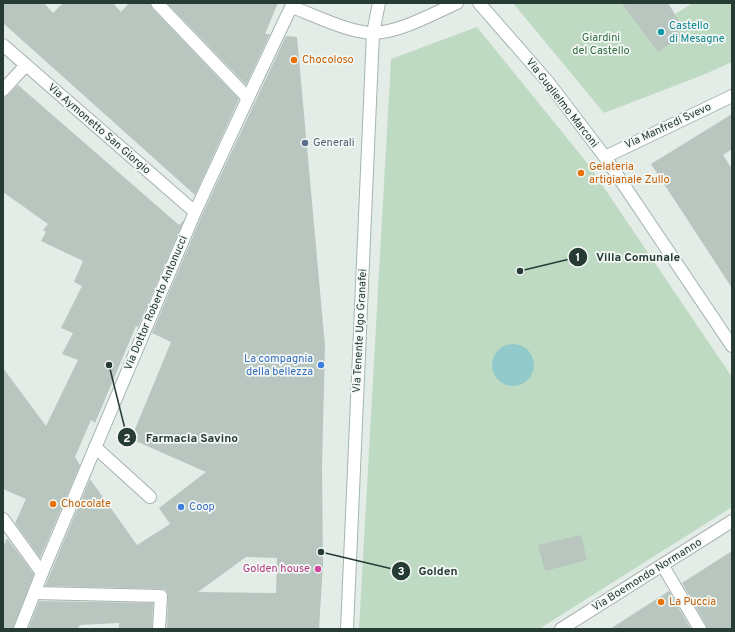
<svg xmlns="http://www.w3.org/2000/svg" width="735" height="632" font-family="Overpass,sans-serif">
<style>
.green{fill:#bfdac3}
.water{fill:#92c9cb}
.building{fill:#b9c6c0;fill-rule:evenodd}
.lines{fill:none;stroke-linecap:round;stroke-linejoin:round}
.lane-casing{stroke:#a7b3ad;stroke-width:14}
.street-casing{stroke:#a7b3ad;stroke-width:14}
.secondary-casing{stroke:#a3b6ad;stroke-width:14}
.lane{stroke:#fff;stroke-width:12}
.street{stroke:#fff;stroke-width:12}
.secondary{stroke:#fff;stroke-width:12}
.culture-dot{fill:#0f9aa8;stroke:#f4f8f5;stroke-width:1.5}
.food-dot{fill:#e8710a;stroke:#f4f8f5;stroke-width:1.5}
.service-dot{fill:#5c6f8a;stroke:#f4f8f5;stroke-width:1.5}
.shop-dot{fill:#3f7fe0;stroke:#f4f8f5;stroke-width:1.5}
.hotel-dot{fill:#d1479c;stroke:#f4f8f5;stroke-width:1.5}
.labels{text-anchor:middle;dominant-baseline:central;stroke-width:3.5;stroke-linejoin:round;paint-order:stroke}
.culture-label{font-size:11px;fill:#0d838f;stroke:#f4f8f5;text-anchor:start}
.park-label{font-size:11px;fill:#336e43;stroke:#f4f8f5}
.food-label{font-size:11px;fill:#c56008;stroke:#f4f8f5;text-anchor:start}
.street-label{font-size:11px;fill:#253b33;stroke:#f4f8f5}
.service-label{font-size:11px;fill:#4e5e75;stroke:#f4f8f5;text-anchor:start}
.shop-label{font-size:11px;fill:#366cbe;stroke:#f4f8f5;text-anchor:end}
.hotel-label{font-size:11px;fill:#b23c85;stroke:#f4f8f5;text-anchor:end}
.leader{fill:none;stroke:#253b33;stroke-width:1.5}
.callout-dot{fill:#253b33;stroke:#f4f8f5;stroke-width:1.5}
.mark-label{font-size:12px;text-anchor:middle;font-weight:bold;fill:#fff}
.callout-label{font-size:12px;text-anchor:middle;font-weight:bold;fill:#253b33;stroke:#f4f8f5;stroke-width:3.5;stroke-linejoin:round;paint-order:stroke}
</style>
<rect width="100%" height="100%" fill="#e4ece7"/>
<path class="green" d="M513,3h108l37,49 24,-16 -6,-9 5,-3 -6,-10 18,-11h39v59l-29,13 -99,38z
M477,27l111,137 144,213v130l-193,122h-180l32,-570z"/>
<path class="water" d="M492 365a21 21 0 1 1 42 0a21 21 0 1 1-42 0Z"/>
<path class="building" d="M3,3h41l9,10 10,-10h50l8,9 8,-9h21l2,5 87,91 -44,96 -192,-172z
M167,3h111l-13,31h5l-24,51z
M621,3h47l13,21 -5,3 6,9 -24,16z
M286,36l11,1 28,309 -3,121 1,97 -4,65h-152l1,-33 -1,-4 -2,-3 -120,-3 45,-107 47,66 33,-21 -11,-16 47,-36 -75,-33 40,-97 -19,-9 50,-118zM246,557l31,1 -1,35 -78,-1z
M18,85l161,140 5,-5 -46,107 -2,-1 -41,97 -4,-3 -16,37 5,8 -40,93 -25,-35 11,-24 -23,-10v-121l43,58 32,-66 -16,-6 11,-21 -12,-5 21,-42 -8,-4 9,-21 -42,-20 5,-9 -3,-2 5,-6 -45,-32v-95l5,-2z
M732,114v35l-9,6 9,14v119l-81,-124z
M581,535l6,25 -42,11 -7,-26z
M7,538l27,36 -21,55h-10v-82z
M732,551v78h-25l-1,-4 -24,-42z
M669,591l22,38h-81z
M39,601l114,2 -1,26h-33v-6l-39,2 -2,4h-50z"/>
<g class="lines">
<defs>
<path id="lane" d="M95,447l55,50"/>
<path id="street" d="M157,3l91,95
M292,7c22,8 58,26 81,26 28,-1 59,-19 84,-30
M3,45l192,167
M3,90l23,-25
M3,519l39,54
M663,566l37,63
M35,593l126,3 -2,33
M561,629l171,-108"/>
<path id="secondary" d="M479,3l69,79 57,75 127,189
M605,157l127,-61
M20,629l22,-56 153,-361 53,-114 45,-95
M347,629l26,-596 6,-30"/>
</defs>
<use href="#lane" class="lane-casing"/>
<use href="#street" class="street-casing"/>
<use href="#secondary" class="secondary-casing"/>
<use href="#lane" class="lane"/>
<use href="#street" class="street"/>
<use href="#secondary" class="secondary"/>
</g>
<circle class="culture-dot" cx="661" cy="32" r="4"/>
<g class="food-dot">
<circle cx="294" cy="60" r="4"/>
<circle cx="581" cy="173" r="4"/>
<circle cx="53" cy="504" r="4"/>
<circle cx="661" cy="602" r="4"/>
</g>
<circle class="service-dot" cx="305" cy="143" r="4"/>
<g class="shop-dot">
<circle cx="321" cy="365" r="4"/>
<circle cx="181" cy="507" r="4"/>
</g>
<circle class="hotel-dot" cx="318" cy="569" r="4"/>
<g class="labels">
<g class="culture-label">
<text x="669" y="26">Castello<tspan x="669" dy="13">di Mesagne</tspan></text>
</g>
<g class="park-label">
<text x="601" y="38">Giardini<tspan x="601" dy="13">del Castello</tspan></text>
</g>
<g class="food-label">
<text x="302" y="60">Chocoloso</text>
<text x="589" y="167">Gelateria<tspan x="589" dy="13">artigianale Zullo</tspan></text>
<text x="61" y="504">Chocolate</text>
<text x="669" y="602">La Puccia</text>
</g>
<g class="street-label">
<text transform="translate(562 103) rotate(52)">Via Guglielmo Marconi</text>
<text transform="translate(668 126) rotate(-25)">Via Manfredi Svevo</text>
<text transform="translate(99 129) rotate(41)">Via Aymonetto San Giorgio</text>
<text transform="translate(156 303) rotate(-67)">Via Dottor Roberto Antonucci</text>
<text transform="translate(360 331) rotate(-87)">Via Tenente Ugo Granafei</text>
<text transform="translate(647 575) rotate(-32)">Via Boemondo Normanno</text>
</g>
<g class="service-label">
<text x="313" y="143">Generali</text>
</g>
<g class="shop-label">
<text x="313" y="359">La compagnia<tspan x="313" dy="13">della bellezza</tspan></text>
<text x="189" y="507" text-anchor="start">Coop</text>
</g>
<g class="hotel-label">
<text x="310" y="569">Golden house</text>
</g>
</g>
<path class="leader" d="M520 271L578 257M109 365L127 437M321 552L401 571"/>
<g class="callout-dot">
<circle cx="520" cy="271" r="4"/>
<circle cx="109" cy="365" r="4"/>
<circle cx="321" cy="552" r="4"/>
<circle cx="578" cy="257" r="10"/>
<circle cx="127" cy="437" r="10"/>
<circle cx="401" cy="571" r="10"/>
</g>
<g class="mark-label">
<text x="578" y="261">1</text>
<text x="127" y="442">2</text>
<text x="401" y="575">3</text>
</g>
<g class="callout-label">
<text x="638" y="261">Villa Comunale</text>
<text x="192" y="442">Farmacia Savino</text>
<text x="438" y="575">Golden</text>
</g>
<rect width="735" height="632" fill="none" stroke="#253b33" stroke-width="8"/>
</svg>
